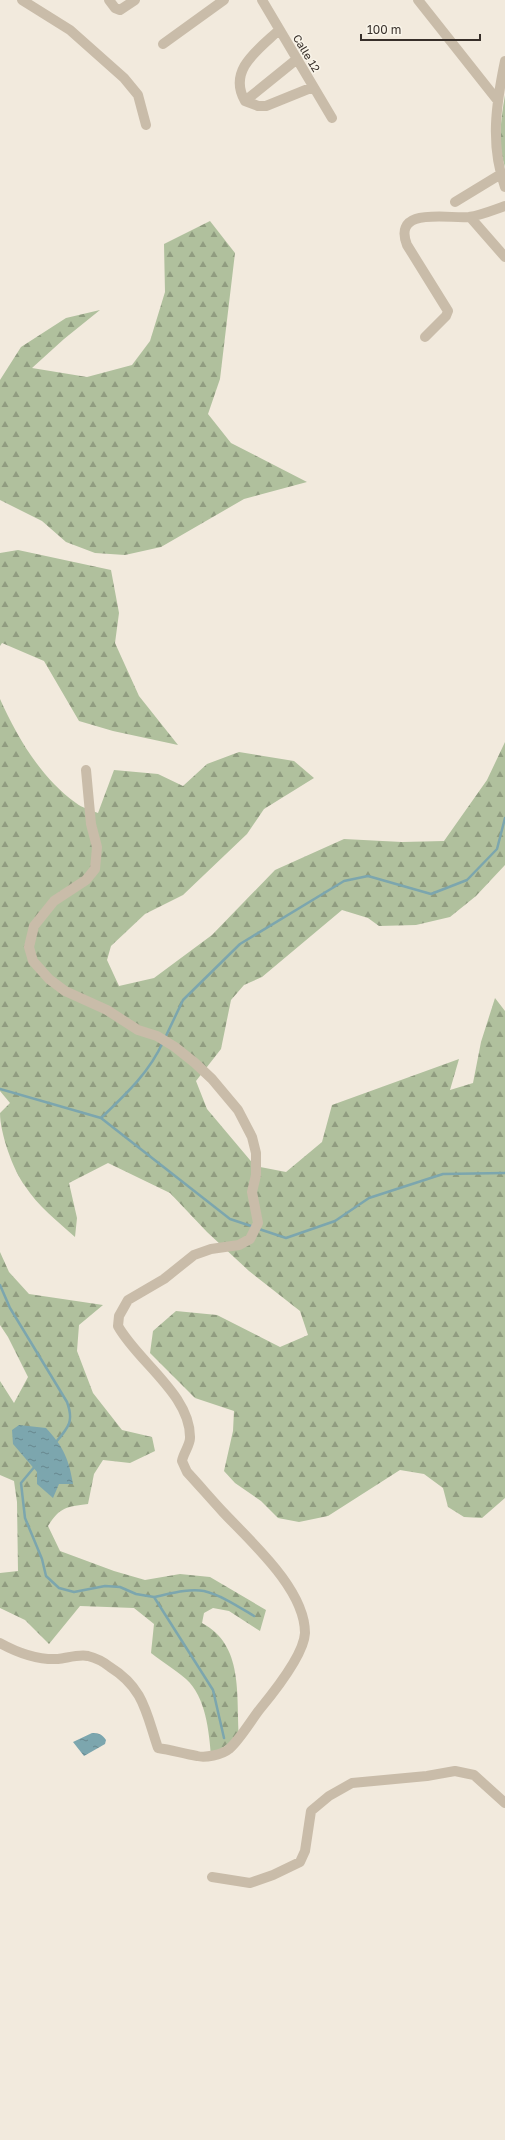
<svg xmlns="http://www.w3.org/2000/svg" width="505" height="2140" font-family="'Golos Text',sans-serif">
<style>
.forest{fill:url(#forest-firs)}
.water{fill:url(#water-ripples)}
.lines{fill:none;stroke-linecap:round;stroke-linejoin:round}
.stream{stroke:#7ca6ae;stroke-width:2.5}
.minor{stroke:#c9bca9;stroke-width:10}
.labels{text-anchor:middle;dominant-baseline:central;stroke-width:3;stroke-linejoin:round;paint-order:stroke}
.street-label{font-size:11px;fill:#372f29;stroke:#f9f4e9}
</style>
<defs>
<pattern id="forest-firs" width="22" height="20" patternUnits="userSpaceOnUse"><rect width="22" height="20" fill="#b0c09d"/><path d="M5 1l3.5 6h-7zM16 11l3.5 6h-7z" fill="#909c80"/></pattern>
<pattern id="water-ripples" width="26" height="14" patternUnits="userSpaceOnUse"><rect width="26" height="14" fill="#7ca6ae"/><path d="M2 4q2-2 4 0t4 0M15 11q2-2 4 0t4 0" fill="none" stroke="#66888e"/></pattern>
</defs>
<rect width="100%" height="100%" fill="#f2eadd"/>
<path class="forest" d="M505,95v72c-8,-22 -4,-49 0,-72z
M210,221l25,32 -15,126 -12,35 23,29 76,39 -63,17 -83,48 -36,8 -30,-2 -29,-11 -24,-21 -42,-21v-120l21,-33 45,-29 34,-8 -36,29 -32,29 55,9 45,-12 18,-24 15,-49 -1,-48z
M18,550l93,20 8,43 -4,30 24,53 39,49 -65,-14 -34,-10 -35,-60 -42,-18 -2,3v-93z
M0,699c17,38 41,79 76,104 6,5 15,7 22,10l16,-43 44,4 25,12 24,-22 32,-12 55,9 20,17 -50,31 -17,25 -64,61 -38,19 -34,32 -4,14 12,26 35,-8 58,-43 63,-65 69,-31 58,3 42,-1 43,-61 18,-38v123l-29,31 -26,21 -34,8 -37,1 -11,-8 -26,-8 -80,67 -18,8 -13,15 -10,49 -25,32 11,28 48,57 31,6 36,-30 10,-37 127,-46 -9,31 23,-7 8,-41 14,-44 10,13v487l-23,20 -18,-1 -16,-10 -5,-19 -19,-14 -24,-4 -72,46 -29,6 -21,-4 -17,-17 -26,-18 -11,-12 9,-40 1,-20 -39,-13 -45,-45 3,-22 23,-20 41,4 63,32 28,-12 -8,-24 -51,-40 -42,-39 -37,-39 -62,-30 -39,20 8,35 -2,19c-18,-16 -37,-31 -50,-51 -12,-16 -25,-53 -25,-73l10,-10 -10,-12z
M0,1252l9,20 20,22 74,11 -24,20 -2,26 16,42 29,37 30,7 3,14 -25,12 -27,-3 -9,14 -6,30c-22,3 -28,3 -40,22l12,25 54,20 31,9 35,-6 30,3 56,33 -6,21 -31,-20 -16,-3 -9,5 -2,10c42,22 34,72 37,113l-28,20c-2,-24 -5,-59 -25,-77 -10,-9 -24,-17 -35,-26l3,-29 -20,-16 -54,-2 -31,38 -24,-24 -25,-12v-35l18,-2 -1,-69 -3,-21 -14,-6v-94l14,22 14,-26 -20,-40 -8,-12z"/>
<path class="water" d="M19,1425l27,3c18,19 23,32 27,56h-14l-6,14 -16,-14v-12l-24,-28 -1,-14z
M92,1733c7,0 10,1 14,7l-1,4 -21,12 -11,-14z"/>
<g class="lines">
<path class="stream" d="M165,1038l18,-38 57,-56 104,-63 24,-5 63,18 36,-14 30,-31 8,-31
M0,1089l101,29 129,101 24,8
M101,1118c24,-23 48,-45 62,-76
M259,1229l27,9 49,-17 34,-23 74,-24 62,-1
M0,1285l10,23 57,94c7,19 2,25 -11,40
M36,1465l-15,18 4,35 17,41 4,17 13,12 15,4 31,-6 15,1 16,7 18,3 59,93 11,48
M154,1597c15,-3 34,-9 50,-6 17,4 35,16 50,25"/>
<path class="minor" d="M22,0l48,30 54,48 14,17 8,30
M109,0l6,8 5,2 15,-10
M262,0l70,118
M418,0l80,101
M279,30c-20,19 -52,40 -34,71l13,5h8l47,-19
M163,44l61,-44
M505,61c-9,43 -15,84 0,126
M245,101l52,-42
M455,202l46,-28
M470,217l35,40
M425,337l21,-21 2,-5 -41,-66c-15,-39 41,-26 62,-28 13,-2 24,-7 36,-11
M0,1643c18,10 37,17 58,16 9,-1 21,-5 30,-3 8,2 16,6 22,11 34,21 36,46 48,81 14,2 26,6 39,8 8,2 25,-1 32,-7 10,-8 23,-30 31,-40 14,-17 44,-54 45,-76 0,-44 -54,-91 -82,-121 -12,-13 -24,-27 -36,-40l-5,-11c1,-7 8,-16 8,-23 1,-43 -53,-77 -72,-112l1,-10 9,-16 36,-21 30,-24 17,-6 28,-4 11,-6 8,-16 -6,-31 4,-17v-22l-4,-16 -14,-27 -26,-31 -17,-16 -20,-16 -18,-11 -19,-6 -31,-20 -42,-19 -16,-12 -16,-18 -4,-14 5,-21 20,-25 32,-21 9,-11 2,-22 -6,-23 -5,-54
M212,1877l38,6 23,-8 27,-13 5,-11 6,-40 18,-15 23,-13 75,-7 28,-5 19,4 31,28"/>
</g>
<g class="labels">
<g class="street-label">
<text transform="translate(307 53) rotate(59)">Calle 12</text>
</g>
</g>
<path d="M361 34v6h119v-6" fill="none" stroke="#372f29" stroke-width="2"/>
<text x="367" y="34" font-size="12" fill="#372f29" stroke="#f9f4e9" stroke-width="3" paint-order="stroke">100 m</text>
</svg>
